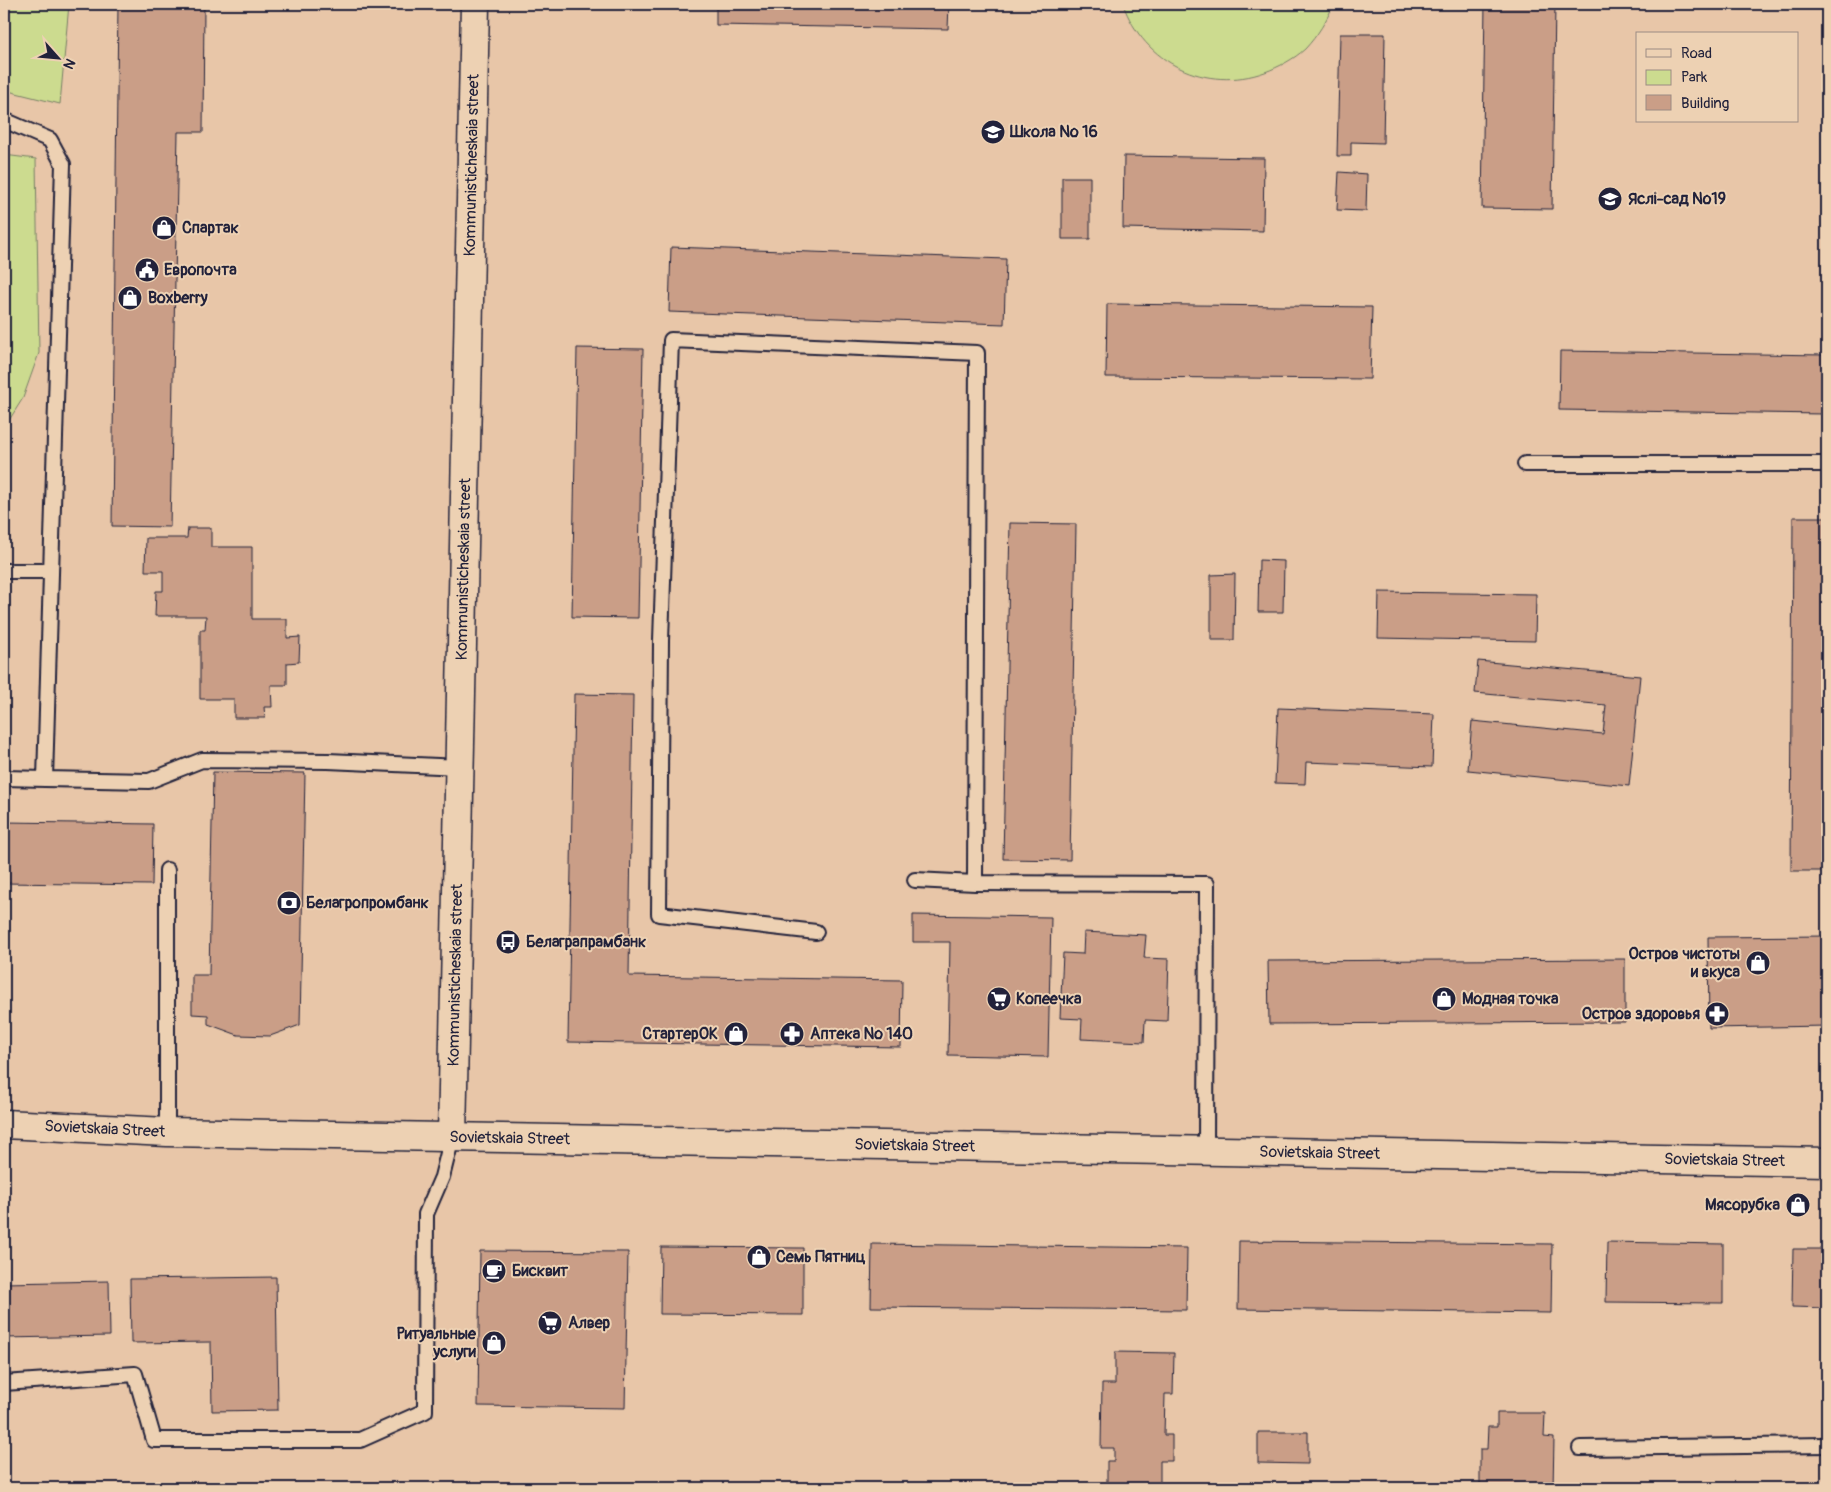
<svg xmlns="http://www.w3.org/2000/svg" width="1831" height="1492" font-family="Pangolin,sans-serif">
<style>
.green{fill:#ccdb8f;stroke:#777e65}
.building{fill:#ca9e87;stroke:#22223b}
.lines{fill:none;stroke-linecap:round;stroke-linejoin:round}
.service-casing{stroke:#22223b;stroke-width:18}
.tertiary-casing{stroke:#22223b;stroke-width:31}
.secondary-casing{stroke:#22223b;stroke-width:31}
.service{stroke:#edd1b3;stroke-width:14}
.tertiary{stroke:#edd1b3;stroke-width:28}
.secondary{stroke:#edd1b3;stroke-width:28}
.labels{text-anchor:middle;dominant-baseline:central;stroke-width:4;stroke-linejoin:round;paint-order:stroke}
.poi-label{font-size:16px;font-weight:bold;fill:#22223b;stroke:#edd1b3;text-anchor:start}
.street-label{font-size:16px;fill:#22223b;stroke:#edd1b3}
</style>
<rect width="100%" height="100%" fill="#e8c6a8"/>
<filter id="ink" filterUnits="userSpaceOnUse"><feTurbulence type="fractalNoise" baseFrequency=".02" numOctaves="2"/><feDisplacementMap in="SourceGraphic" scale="10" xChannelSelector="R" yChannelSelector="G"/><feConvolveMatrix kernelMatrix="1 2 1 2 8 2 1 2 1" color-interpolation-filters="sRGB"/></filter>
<g filter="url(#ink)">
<path class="green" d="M4,4h65l-9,100 -56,-14z
M1123,4h211c-8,17 -16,31 -29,45 -11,10 -26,18 -40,23 -59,21 -121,-9 -142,-68z
M4,155l32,4 3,194 -16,45 -17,27h-2z"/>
<path class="building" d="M118,4h86l-1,128h-25l-8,395 -58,-1z
M666,4h283l-1,25 -232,-4v-20z
M1485,4h70l-3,205 -70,-1z
M1340,34h45l-2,109 -32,-1v14h-14z
M1124,156l140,2 -1,73 -140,-3z
M1339,172l28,2 -1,37 -29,-1z
M1062,177h28v62h-28z
M671,247l335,12 -2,65 -335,-12z
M1107,304l265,3 -2,72 -264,-2z
M577,348l66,1 -5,269 -66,-1z
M1560,351l264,4 -1,59 -264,-4z
M1793,517h34v354h-36z
M1010,523l66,1 -6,336 -67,-1z
M188,528h23v19h41v72h35v19l13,-1 -1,25 -12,1v22h-16l1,22h-8l1,11h-31v-19h-34v-69h5l1,-14h-51l1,-25h7v-20h-18l1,-33h41z
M1259,560l25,1 -1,51h-25z
M1235,574l-1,66h-23v-65z
M1379,592l157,2 -1,47 -157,-3z
M1478,661l162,15 -11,110 -161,-16 4,-49 131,13 3,-29 -131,-12z
M574,694l59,1 -4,281 273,4 -1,67 -333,-5z
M1278,708l156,6 -2,53 -126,-5 -1,22 -30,-1z
M213,772l92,1 -5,252 -30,11 -32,-1 -30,-11v-9l-16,-1v-39h17z
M4,822l149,2 -1,61 -148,-2z
M913,915l138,2 -3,140 -100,-2 2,-113h-37z
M1084,932l62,3 -2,23 25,1 -2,62 -22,-1 -1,22 -63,-3 1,-20 -22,-1 3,-65 20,1z
M1827,936v90l-118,2 -1,-91z
M1625,959v63l-356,2 -1,-63z
M1239,1241l313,3 -1,69 -313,-4z
M1607,1242l116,2v59l-117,-1z
M872,1244l315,4 -1,62 -315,-3z
M661,1247l142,1v67l-143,-1z
M1793,1249h34v59l-35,-1z
M480,1251l148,1 -3,156 -147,-2z
M276,1277l2,133 -66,1 -1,-69 -80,1 -1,-64z
M109,1281l1,55 -106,2v-55z
M1115,1352l59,1 -1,41h-8l-1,41h8v26h-12v27h-53v-27h7v-13h-13l1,-64h13z
M1497,1413h48l-1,24 10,1 -1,50h-73v-39h7l1,-22h9z
M1258,1432h50v32l-50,-1z"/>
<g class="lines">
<defs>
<path id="service" d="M4,120l46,20 13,24 -18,615 104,2 53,-21 126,1 132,6
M1525,464h302
M4,571h47
M4,778l41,1
M167,870v262
M915,880l60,3 232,1 -1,266
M816,932l-157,-18 2,-273 10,-301 306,13 -2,530
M4,1383l131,-9 19,66h206l65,-29 1,-197 16,-37 10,-40
M1580,1448l247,-3"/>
<g id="tertiary">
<path id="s1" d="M452,1137l23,-1133"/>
</g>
<g id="secondary">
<path id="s2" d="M4,1124l163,8 1660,30"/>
</g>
</defs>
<use href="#service" class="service-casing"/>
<use href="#tertiary" class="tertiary-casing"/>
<use href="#secondary" class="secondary-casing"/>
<use href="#service" class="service"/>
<use href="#tertiary" class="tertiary"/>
<use href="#secondary" class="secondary"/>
</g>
</g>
<defs>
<symbol id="school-disc" viewBox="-11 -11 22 22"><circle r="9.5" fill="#22223b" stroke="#edd1b3"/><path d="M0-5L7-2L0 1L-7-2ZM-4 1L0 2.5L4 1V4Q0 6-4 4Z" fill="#fff"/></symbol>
<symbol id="shop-disc" viewBox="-11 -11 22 22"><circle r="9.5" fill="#22223b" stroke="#edd1b3"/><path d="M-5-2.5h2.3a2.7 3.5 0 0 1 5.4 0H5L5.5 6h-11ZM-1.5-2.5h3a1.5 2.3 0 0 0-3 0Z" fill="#fff"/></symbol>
<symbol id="civic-disc" viewBox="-11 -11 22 22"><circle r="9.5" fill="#22223b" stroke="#edd1b3"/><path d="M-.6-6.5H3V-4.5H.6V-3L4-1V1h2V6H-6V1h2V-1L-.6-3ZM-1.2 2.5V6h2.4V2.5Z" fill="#fff"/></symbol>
<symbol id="bank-disc" viewBox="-11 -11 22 22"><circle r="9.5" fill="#22223b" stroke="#edd1b3"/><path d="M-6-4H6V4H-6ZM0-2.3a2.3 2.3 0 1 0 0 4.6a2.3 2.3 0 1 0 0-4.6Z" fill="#fff"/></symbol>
<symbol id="bus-disc" viewBox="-11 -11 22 22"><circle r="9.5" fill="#22223b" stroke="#edd1b3"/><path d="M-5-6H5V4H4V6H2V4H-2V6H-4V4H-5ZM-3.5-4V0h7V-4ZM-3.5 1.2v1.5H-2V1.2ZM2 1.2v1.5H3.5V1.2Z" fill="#fff"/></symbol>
<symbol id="supermarket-disc" viewBox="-11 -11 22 22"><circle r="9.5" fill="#22223b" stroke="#edd1b3"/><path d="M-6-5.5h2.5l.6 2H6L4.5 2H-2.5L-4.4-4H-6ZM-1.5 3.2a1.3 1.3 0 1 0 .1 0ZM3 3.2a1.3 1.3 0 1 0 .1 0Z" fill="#fff"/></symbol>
<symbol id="pharmacy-disc" viewBox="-11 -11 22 22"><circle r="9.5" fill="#22223b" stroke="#edd1b3"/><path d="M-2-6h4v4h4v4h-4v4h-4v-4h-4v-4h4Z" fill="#fff"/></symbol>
<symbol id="cafe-disc" viewBox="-11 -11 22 22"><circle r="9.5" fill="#22223b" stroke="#edd1b3"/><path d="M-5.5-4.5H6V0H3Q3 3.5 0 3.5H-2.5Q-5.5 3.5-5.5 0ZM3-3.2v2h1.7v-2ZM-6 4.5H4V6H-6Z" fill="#fff"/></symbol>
</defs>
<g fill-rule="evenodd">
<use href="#school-disc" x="979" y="118" width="28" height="28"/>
<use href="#school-disc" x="1596" y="185" width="28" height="28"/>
<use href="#shop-disc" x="150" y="214" width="28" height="28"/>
<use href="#civic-disc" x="133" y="256" width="28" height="28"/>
<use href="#shop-disc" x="116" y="284" width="28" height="28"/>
<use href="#bank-disc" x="275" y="889" width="28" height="28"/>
<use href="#bus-disc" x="494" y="928" width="28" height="28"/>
<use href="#shop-disc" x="1744" y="949" width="28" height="28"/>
<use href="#supermarket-disc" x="985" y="985" width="28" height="28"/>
<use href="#shop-disc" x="1430" y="985" width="28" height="28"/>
<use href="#pharmacy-disc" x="1703" y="1000" width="28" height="28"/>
<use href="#shop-disc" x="722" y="1020" width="28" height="28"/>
<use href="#pharmacy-disc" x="778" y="1020" width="28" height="28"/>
<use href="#shop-disc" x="1784" y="1191" width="28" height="28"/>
<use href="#shop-disc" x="745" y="1243" width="28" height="28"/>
<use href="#cafe-disc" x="480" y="1257" width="28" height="28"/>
<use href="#supermarket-disc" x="536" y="1309" width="28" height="28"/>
<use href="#shop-disc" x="480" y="1329" width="28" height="28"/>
</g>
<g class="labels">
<g class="poi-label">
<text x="1010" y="132">Школа № 16</text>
<text x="1628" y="199">Яслі-сад №19</text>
<text x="182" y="228">Спартак</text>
<text x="164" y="270">Европочта</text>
<text x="148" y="298">Boxberry</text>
<text x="306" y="903">Белагропромбанк</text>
<text x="526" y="942">Белаграпрамбанк</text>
<text x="1740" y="954" text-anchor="end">Остров чистоты<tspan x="1740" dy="18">и вкуса</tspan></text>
<text x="1016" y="999">Копеечка</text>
<text x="1462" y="999">Модная точка</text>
<text x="1700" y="1014" text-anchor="end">Остров здоровья</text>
<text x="718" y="1034" text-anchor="end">СтартерОК</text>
<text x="810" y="1034">Аптека № 140</text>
<text x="1780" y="1205" text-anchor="end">Мясорубка</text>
<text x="776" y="1257">Семь Пятниц</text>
<text x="512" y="1271">Бисквит</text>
<text x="568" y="1323">Алвер</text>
<text x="476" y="1334" text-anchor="end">Ритуальные<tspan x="476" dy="18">услуги</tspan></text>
</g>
<g class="street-label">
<text stroke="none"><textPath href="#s1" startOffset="972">Kommunisticheskaia street</textPath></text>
<text stroke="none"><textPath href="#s1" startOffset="568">Kommunisticheskaia street</textPath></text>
<text stroke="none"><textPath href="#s1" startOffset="162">Kommunisticheskaia street</textPath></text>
<text stroke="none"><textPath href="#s2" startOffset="101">Sovietskaia Street</textPath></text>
<text stroke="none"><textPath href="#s2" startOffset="506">Sovietskaia Street</textPath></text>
<text stroke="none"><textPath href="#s2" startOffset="911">Sovietskaia Street</textPath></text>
<text stroke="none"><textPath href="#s2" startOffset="1316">Sovietskaia Street</textPath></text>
<text stroke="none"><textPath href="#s2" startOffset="1721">Sovietskaia Street</textPath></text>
</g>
</g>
<rect width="1831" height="1492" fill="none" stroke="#edd1b3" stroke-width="20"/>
<rect x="10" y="10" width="1811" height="1472" fill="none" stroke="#22223b" stroke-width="2" filter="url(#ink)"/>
<rect x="1636" y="32" width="162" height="90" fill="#edd1b3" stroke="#9c8b83"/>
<rect x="1646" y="49" width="25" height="8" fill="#edd1b3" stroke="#9c8b83"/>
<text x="1681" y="58" font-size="15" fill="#22223b">Road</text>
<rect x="1646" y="70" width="25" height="15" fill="#ccdb8f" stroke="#9c8b83"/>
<text x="1681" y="82" font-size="15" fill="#22223b">Park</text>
<rect x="1646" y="95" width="25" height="15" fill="#ca9e87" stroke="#9c8b83"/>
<text x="1681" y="108" font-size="15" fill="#22223b">Building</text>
<g transform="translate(58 58) rotate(117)" stroke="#edd1b3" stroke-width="4" paint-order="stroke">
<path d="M0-4L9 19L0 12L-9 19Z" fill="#22223b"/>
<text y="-8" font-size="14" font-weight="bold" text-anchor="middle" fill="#22223b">N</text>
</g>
</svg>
